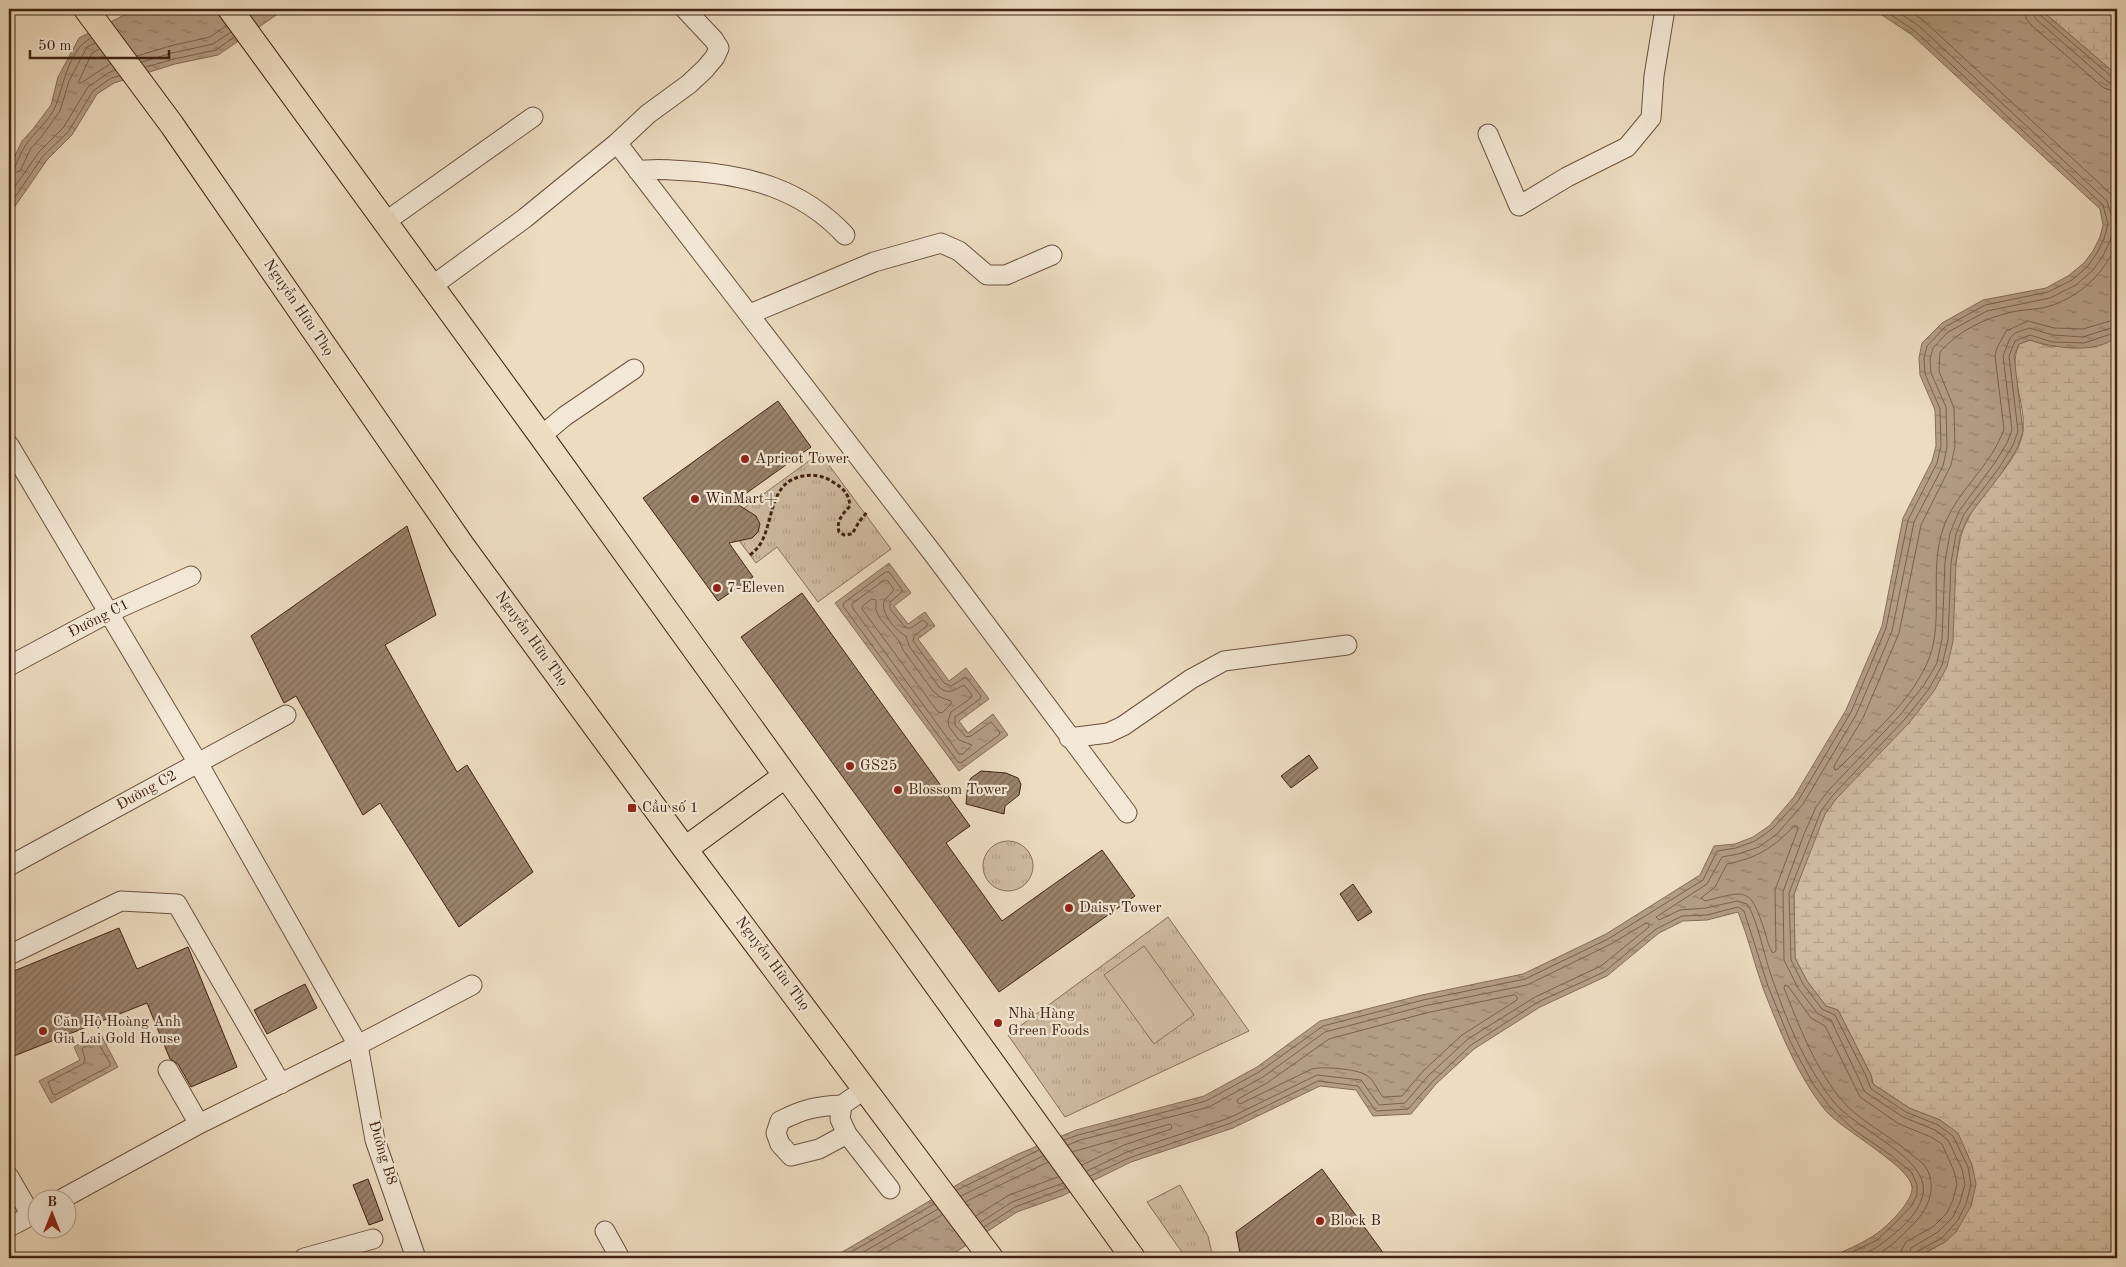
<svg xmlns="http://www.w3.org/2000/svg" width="2126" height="1267" font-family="'Old Standard TT',serif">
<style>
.grass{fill:url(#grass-tufts);stroke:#886f5a}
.wetland{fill:url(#wetland-marsh);stroke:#886f5a}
.garden{fill:#d0bca2;stroke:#886f5a}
.water{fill:url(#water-ripples);stroke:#856c57}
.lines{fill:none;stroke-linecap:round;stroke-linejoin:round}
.shore{stroke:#7a604c;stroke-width:1}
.building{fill:url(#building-hatch);stroke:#412212}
.minor-casing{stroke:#6c503e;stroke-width:21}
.major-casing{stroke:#412212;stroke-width:26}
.path{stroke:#412212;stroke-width:3;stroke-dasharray:4 2.5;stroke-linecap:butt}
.minor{stroke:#f3e8d6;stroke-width:19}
.major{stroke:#eddcc0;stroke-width:24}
.poi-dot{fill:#8f2418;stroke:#f3e8d6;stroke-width:2}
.labels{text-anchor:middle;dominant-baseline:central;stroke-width:4.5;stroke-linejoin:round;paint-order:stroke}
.street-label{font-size:15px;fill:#412212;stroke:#f3e8d6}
.poi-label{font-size:15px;fill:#412212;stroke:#f3e8d6;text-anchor:start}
</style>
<defs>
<pattern id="grass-tufts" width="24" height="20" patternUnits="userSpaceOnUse" patternTransform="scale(1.25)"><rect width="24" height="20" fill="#d0bca2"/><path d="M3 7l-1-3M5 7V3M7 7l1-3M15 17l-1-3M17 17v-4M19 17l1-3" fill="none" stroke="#b4a18a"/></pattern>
<pattern id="wetland-marsh" width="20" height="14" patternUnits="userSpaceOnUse" patternTransform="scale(1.25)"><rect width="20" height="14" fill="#d0bca2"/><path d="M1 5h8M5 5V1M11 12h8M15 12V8" fill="none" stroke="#b4a18a"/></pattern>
<pattern id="water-ripples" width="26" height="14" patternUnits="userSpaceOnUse" patternTransform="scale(1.25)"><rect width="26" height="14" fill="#b39d85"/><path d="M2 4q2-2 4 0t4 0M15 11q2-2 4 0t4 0" fill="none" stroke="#93806b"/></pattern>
<pattern id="building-hatch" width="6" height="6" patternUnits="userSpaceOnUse" patternTransform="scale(1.25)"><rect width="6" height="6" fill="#9a836c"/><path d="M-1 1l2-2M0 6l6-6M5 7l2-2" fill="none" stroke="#7f6b57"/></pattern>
</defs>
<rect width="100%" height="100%" fill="#eddcc0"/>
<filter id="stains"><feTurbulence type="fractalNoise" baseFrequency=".004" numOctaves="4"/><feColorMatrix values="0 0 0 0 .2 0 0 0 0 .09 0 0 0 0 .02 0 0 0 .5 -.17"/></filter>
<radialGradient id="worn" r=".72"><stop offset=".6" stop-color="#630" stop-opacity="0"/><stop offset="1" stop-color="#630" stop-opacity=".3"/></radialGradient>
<path class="grass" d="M820,453l71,96 -73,53 -41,-55 -21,16 -31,-41z
M983 866a25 25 0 1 1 50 0a25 25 0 1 1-50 0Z
M1168,917l81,114 -184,86 -57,-82z
M1180,1185l28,51 5,22h-27l-39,-56z"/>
<path class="wetland" d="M2040,9h77v66z
M2117,336v922h-202l30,-16 27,-77 -6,-13 -26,-32 -31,-12 -36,-24 -2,-9 -33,-65 -12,-4 -19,-25 -12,-23 -1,-64 20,-56 11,-24 11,-15 120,-236c3,-16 4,-30 12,-44 13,-27 51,-57 55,-88 3,-29 -16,-60 -4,-87l11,-4 21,7 61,-7z"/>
<path class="garden" d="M1144,946l50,69 -40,29 -50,-69z"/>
<path class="water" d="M136,9h149l-67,46 -43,9 -61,19 -17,11 -25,41 -25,25 -38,55v-47l13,-27 11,-12 18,-24 7,-28 21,-39z
M1873,9h167l77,66v261c-20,19 -63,12 -87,4l-11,4 -5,12 9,75 -5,16 -15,24 -35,46 -8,19 -4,27 -3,78 -6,26 -13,24 -25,32 -73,76 -11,15 -31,80 1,64 12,23 19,25 12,4 33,65 2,9 36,24 31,12 18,13 14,32 4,19 -5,22 -15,26 -11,10 -30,16h-86c14,-7 31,-13 44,-22 12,-7 41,-35 39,-49 -2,-21 -70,-57 -87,-77 -28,-35 -46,-81 -62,-122 -9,-25 -15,-52 -25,-76l-31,8 -24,1 -24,12 -52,43 -67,31 -66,42 -38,35 -25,30 -38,2 -17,-26 -36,-4 -87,42 -102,34 -69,34 -45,16 -61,40 -16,6h-108l135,-79 51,-25 58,-24 128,-34 53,-29 63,-46 102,-26 101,-21 83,-40 94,-59 14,-29 21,-2 18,-7 16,-11 25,-29 52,-87 36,-84 21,-108 29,-57 4,-15 -1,-36 -15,-35 -1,-17 3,-15 20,-20 41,-23 63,-12 22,-12 16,-13 9,-12 7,-14 3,-12 -3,-16 -188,-174z
M889,563l22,30 -17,13 14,18 17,-12 10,14 -17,13 31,42 17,-13 23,31 -30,22 9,12 25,-19 15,21 -49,36 -124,-168z
M100,1033l18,34 -67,36 -12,-22 41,-21 -6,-13z"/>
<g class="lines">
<path class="shore" d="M1907,9l17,12 188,174 5,8
M2024,9l2,9 5,7 73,63 13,4
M2031,9l5,10 72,63 9,3
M2038,9l2,6 72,62 5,2
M99,49l-7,4 -14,30h3l29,-19
M137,56l33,-10 40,-9 16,-11
M142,62l30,-9 41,-9 18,-12
M146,67l28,-8 42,-9 18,-13
M9,169l6,-2c3,-7 6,-15 10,-21 9,-14 25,-25 31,-41 8,-21 13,-56 35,-67
M9,175l11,-4 11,-23 11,-12 18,-25 9,-30 18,-34 8,-4
M9,195l30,-43 24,-24 25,-41 20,-14 7,-3
M9,206l34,-50 25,-24 25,-41 18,-13 8,-2
M2117,243c-12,29 -34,51 -64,62 -13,5 -28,4 -41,7 -27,6 -54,19 -72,40l-1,19 15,37 1,38 -4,19 -30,60 -22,108 -36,85 -29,48 1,4 3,-1c34,-35 88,-79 96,-129 6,-36 -3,-76 9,-111 12,-37 48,-62 61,-100l-9,-73 2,-8 9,-17 22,-10 26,7 29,1 34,-10
M886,572h3l14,19 -13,11v7l16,19h5l12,-8 4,3v3l-13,10 -1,5 31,42 7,3 15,-9 15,19 -1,3 -25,18v8l11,12 5,-1 20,-14 9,10 -1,3 -38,28 -3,-1 -115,-156 1,-3z
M885,580l3,1 6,9 -10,11c-3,13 11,29 22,35l3,10 30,41c10,9 16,2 25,-2l8,10 -1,3 -20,14 -3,9 1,6 10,13 13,5 -9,9h-4l-107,-147v-3z
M872,599l4,1v10l3,7 20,24 4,9 30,41 7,6 11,4v3l-9,9 -4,-1 -76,-103 1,-3z
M1794,826h3l1,3 -23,61 1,61 -3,2c-4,-5 -6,-14 -8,-21 -15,-45 -17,-42 -60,-31l-4,-3 14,-11 12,-23c30,-6 46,-16 67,-38z
M1515,995l2,2v3l-55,35 -39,36 -21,25 -19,1c-6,-7 -9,-18 -17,-22 -9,-6 -44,-9 -54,-6l-72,35 -3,-2 1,-3 29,-16 62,-44 97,-26z
M97,1041l13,22v3l-55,29 -2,-1 -5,-12 35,-18 2,-5 -3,-10z
M1064,1140l14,-5 128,-34 53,-29 64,-46 100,-26 102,-21 83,-40 95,-59 14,-29 19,-3 19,-7 17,-12 26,-28 53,-89 35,-84 22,-108 29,-57 4,-17 -1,-37 -15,-35 -1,-16 3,-12 18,-19 40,-22 63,-13 24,-12 16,-14 9,-13 7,-14 4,-15 -5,-19 -188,-174 -33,-22
M1068,1145l12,-5 129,-33 54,-30 62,-45 99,-26 103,-21 84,-41 35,-21 3,1v3l-48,39 -66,31 -67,42 -40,37 -23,27 -26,2 -18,-25 -44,-5 -88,43 -102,34 -40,19
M1072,1152l98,-28 2,2 -1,3 -47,16 -42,20
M1090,1176l39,-18 102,-35 87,-42 40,5 18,25 32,-2 25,-28 38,-36 67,-43 66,-30 52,-43 26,-13 25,-1 31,-8 6,4 24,75 23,57 22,41 17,23 24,23 38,26 20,17 5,12v10l-5,10 -15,16 -20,19 -37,18
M957,1190l82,-40
M961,1196l82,-40
M965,1202l83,-40
M976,1216l33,-21 49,-18
M981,1222l31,-20 51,-19
M984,1227l31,-20 51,-19
M841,1258l93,-54
M853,1258l85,-49
M867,1258l75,-43
M1854,1258c9,-4 20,-8 27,-14 17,-12 46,-36 42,-59 -4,-31 -70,-58 -90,-84 -29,-37 -48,-84 -63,-129 -6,-17 -13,-54 -23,-68l-10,-3 -31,7 -26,2 -21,10 -3,-3 51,-33 15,-27 16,-3 21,-7 18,-13 26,-30 53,-89 36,-84 22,-109 29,-56 4,-19 -1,-40 -15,-34 -1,-14 3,-11 15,-16 39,-21 63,-13 26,-13 17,-15 10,-14 7,-15 4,-17 -7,-23 -188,-175 -26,-17
M1871,1258c19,-9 33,-24 47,-39 12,-14 19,-35 7,-53 -4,-5 -10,-8 -14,-12 -23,-20 -53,-33 -72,-57 -25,-32 -40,-71 -55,-109l1,-3 3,1 23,32 14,8 35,71 39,27 32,13 11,7 12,27 3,13 -4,16 -6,13 -13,13 -28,16 -5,9 -1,7
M1908,1258l3,-10 27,-16 15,-15 7,-15 5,-18 -3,-15 -14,-29 -13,-10 -32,-13 -38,-25 -34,-72 -13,-6 -20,-26 -14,-28 -1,-68 21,-58 12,-27 12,-16 72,-76 24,-30 13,-22 5,-24 3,-77 5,-29 9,-22 35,-47 13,-21 5,-13 -9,-74 7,-18 5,-5 14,-5 24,7 30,2 34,-11
M1914,1258l2,-6 26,-14 16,-18 8,-16 5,-19 -3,-18 -15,-31 -15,-11 -32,-13 -35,-23 -5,-13 -31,-61 -13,-6 -19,-25 -12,-24 -2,-67 32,-82 12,-16 72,-76 24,-30 13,-24 6,-25 3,-77 5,-29 8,-20 35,-46 14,-23 5,-14 -9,-75 6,-15 15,-6 22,7 32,1 33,-11"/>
</g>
<path class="building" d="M778,401l33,46 -77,55 22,14 4,8 -2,8 -6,6 -23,5 24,34 -35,24 -75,-103z
M407,526l29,89 -51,30 72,127 10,-7 66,107 -74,55 -79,-124 -17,12 -67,-119 -12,7 -33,-67z
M802,593l168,233 -24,17 56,78 100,-71 33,46 -136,96 -258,-355z
M1309,755l9,13 -27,20 -10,-12z
M981,771l25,2 12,5 3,6 -2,11 -14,11 -1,8 -38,-10 2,-21 3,-5z
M1353,884l19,28 -14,9 -18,-27z
M119,928l18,41 51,-22 49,120 -46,20 -13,-23 -8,-5 -23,-56 -138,55v-85z
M305,984l12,24 -50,26 -13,-24z
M1322,1169l65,89h-146l-5,-26z
M368,1179l15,41 -14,5 -16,-40z"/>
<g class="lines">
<defs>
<path id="minor" d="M1488,134l31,72 48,-29 60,-30 24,-29 3,-42 11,-67
M617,143l317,412 193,258
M638,171c17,-3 33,-1 50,0 61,4 114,18 157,64
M385,222l148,-105
M432,286l93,-68 92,-75 31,-29 41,-30 16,-15 10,-12 4,-9 -5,-8 -29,-31
M750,314l124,-52 67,-19 18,8 28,24h19l46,-20
M541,436l24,-20 69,-47
M9,445l189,318 160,282 17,95 41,118
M9,666l99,-53 83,-37
M1069,738l39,-5 15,-7 68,-47 33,-18 123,-16
M9,866l277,-151
M9,955l112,-54 56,3 104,180
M168,1070l31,54
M865,1089l-23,16 -2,14 7,15 43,55
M842,1105c-25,1 -39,4 -62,16l-4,12 4,11 11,12 28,-7 28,-15
M9,1177l22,38
M60,1200l139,-76 159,-79 114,-60
M9,1227l29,-15
M605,1231l15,27
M304,1258l69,-19"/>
<path id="major" d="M86,9l86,116 290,420 223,304 306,409
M230,9l311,427 592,822
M685,849l100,-73"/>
</defs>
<use href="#minor" class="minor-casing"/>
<use href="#major" class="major-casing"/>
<path class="path" d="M750,555c5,-4 9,-8 12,-14 12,-24 8,-59 41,-65 11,-2 21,0 30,6 10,6 16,12 17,24 -7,8 -14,14 -11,26l5,3 8,-1 7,-12 8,-10"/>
<use href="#minor" class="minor"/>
<use href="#major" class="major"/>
</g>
<g class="poi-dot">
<circle cx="745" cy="459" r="5"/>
<circle cx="695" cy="499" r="5"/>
<circle cx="717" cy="588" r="5"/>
<circle cx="850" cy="766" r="5"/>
<circle cx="898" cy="790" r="5"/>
<rect x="627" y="803" width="10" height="10" rx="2.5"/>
<circle cx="1069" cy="908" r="5"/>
<circle cx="998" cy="1023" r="5"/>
<circle cx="43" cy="1031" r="5"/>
<circle cx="1320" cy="1221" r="5"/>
</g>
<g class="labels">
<g class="street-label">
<text transform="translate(298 308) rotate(56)">Nguyễn Hữu Thọ</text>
<text transform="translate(99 619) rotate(-27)">Đường C1</text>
<text transform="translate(531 639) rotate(54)">Nguyễn Hữu Thọ</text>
<text transform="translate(147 791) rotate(-29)">Đường C2</text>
<text transform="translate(772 964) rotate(53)">Nguyễn Hữu Thọ</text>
<text transform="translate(382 1153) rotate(73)">Đường B8</text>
</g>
<g class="poi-label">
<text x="755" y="459">Apricot Tower</text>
<text x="705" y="499">WinMart+</text>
<text x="727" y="588">7-Eleven</text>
<text x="860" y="766">GS25</text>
<text x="908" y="790">Blossom Tower</text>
<text x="642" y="808">Cầu số 1</text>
<text x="1079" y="908">Daisy Tower</text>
<text x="1008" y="1014">Nhà Hàng<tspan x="1008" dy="17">Green Foods</tspan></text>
<text x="53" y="1022">Căn Hộ Hoàng Anh<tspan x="53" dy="17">Gia Lai Gold House</tspan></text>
<text x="1330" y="1221">Block B</text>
</g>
</g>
<rect width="2126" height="1267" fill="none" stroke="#eddcc0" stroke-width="30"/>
<rect x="10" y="10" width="2106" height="1247" fill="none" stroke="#412212" stroke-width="2.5"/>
<rect x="15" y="15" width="2096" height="1237" fill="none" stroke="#412212"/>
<g transform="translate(52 1214)"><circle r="24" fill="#f3e8d6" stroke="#ac9988"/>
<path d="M0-4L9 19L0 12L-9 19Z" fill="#8f2418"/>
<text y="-8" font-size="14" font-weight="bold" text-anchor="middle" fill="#412212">B</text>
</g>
<path d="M30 50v8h139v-8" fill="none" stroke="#412212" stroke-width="2.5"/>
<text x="38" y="50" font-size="15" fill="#412212" stroke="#f3e8d6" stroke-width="4" paint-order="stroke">50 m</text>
<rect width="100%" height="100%" filter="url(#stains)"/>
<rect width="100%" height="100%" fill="url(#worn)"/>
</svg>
